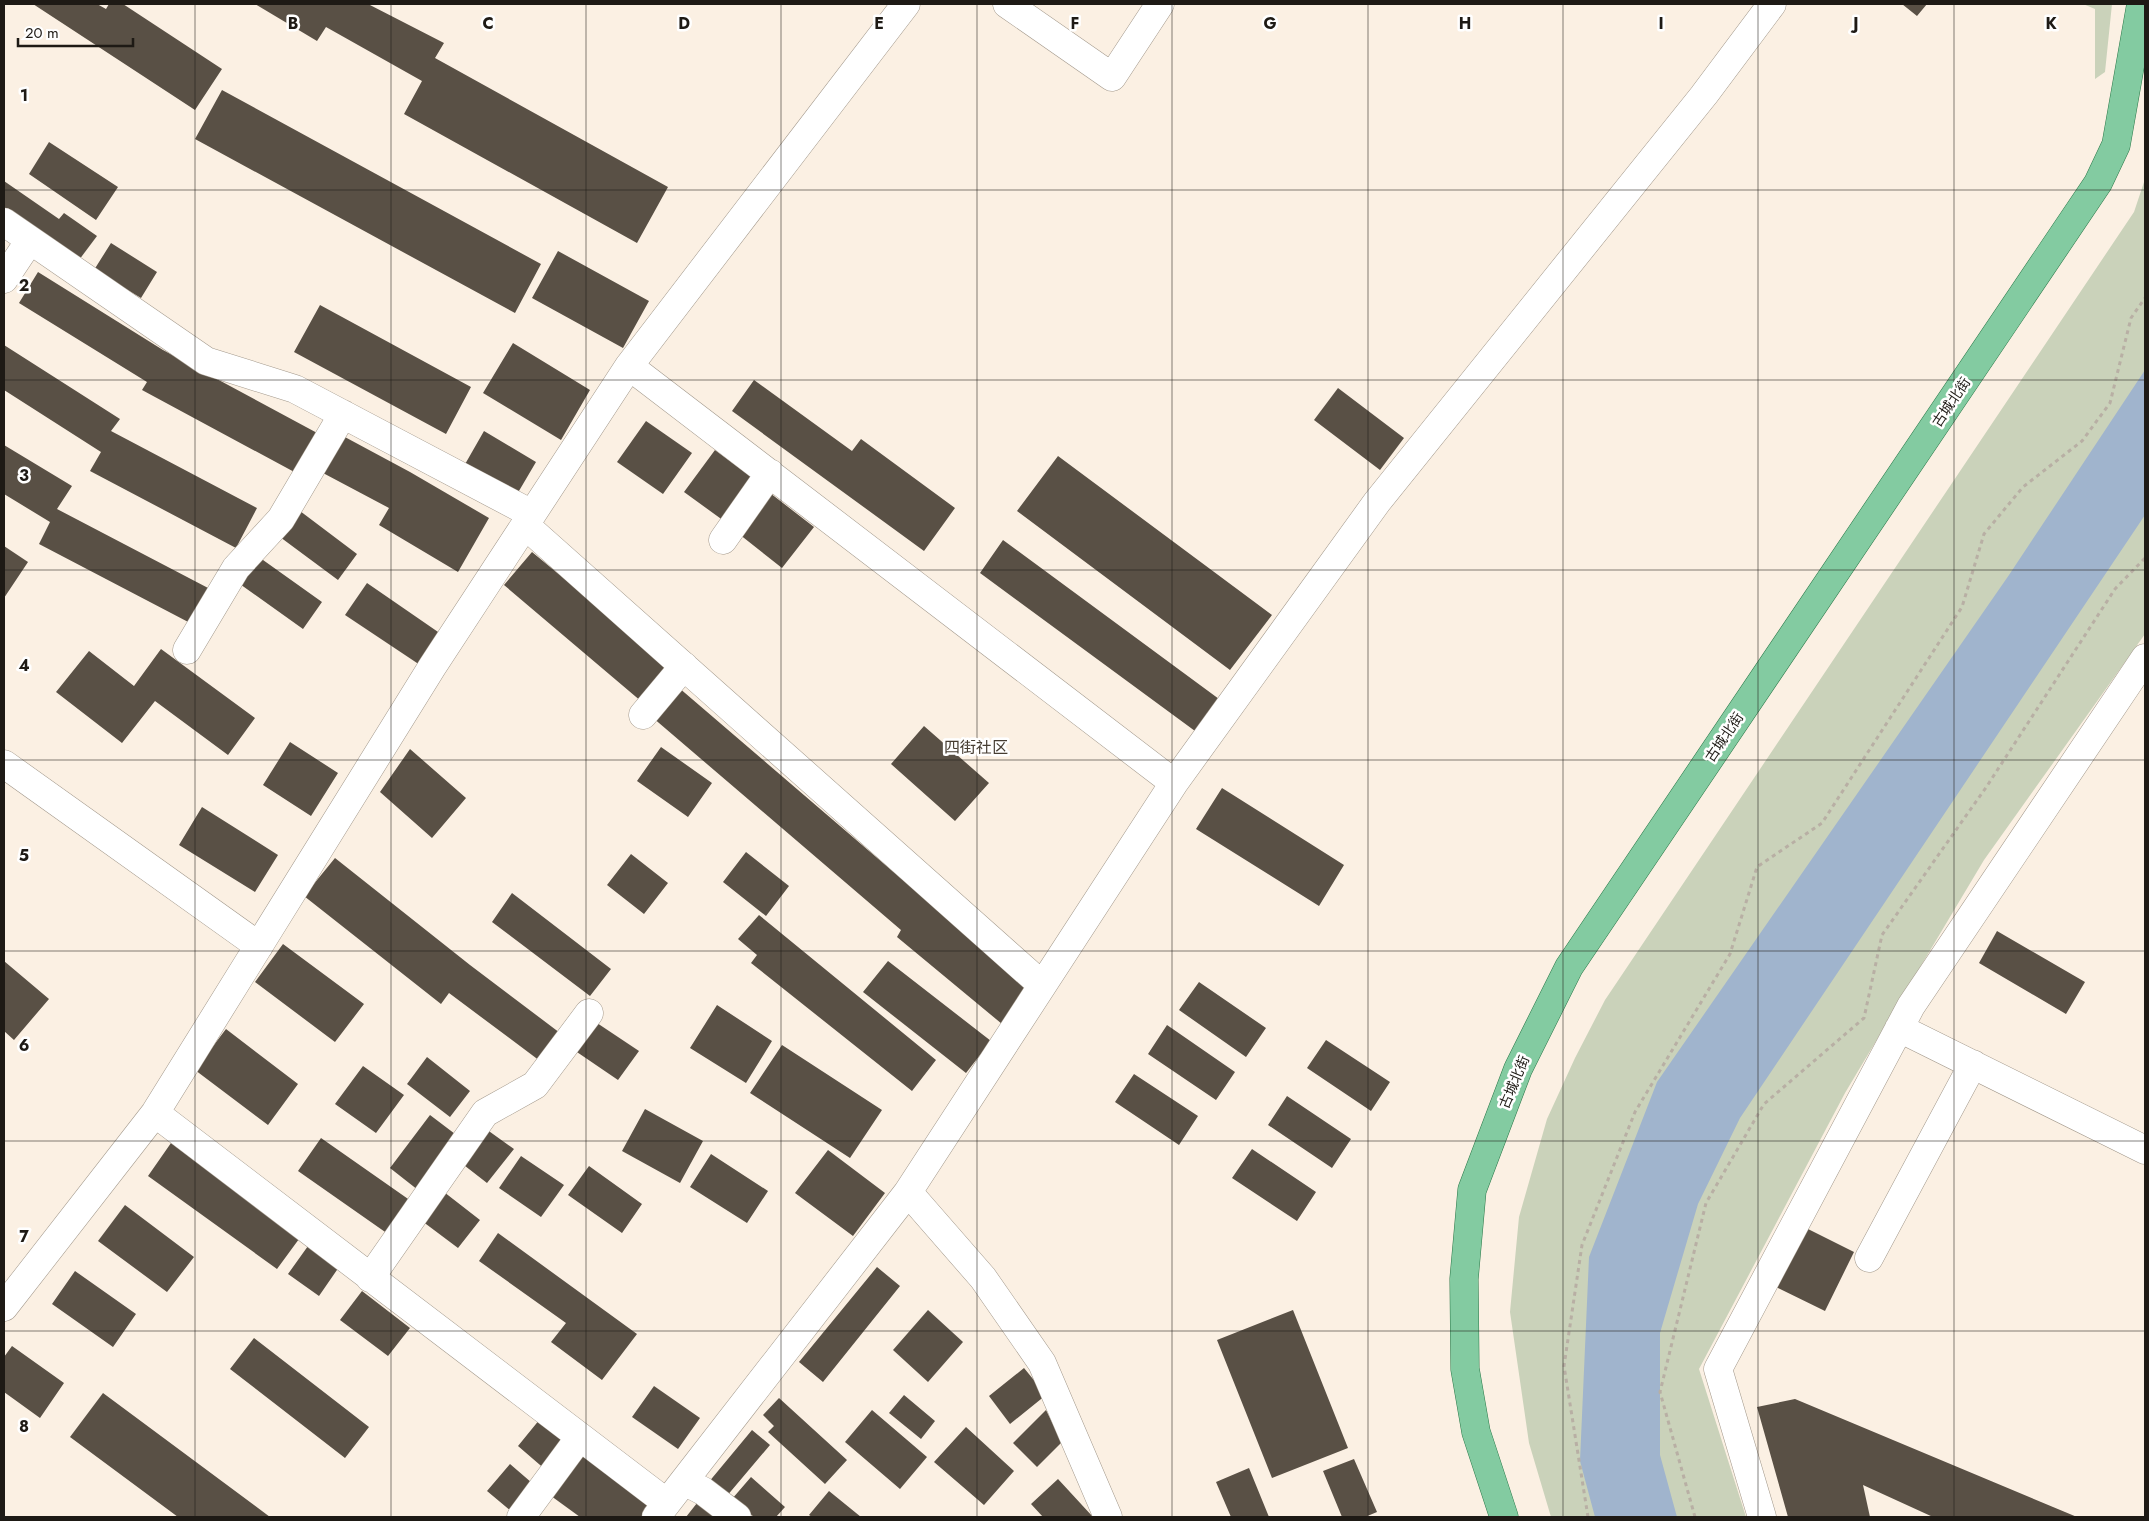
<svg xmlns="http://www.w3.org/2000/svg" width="2149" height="1521" font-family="Jost,'Noto Sans SC',sans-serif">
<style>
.green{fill:#cad2ba}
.water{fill:#a0b4cd}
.building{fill:#595045}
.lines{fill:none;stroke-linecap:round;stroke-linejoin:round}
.minor-casing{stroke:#a2988b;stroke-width:29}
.major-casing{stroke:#2a7748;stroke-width:29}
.path{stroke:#b8afa4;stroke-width:3;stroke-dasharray:4 4;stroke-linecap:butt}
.minor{stroke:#fff;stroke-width:28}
.major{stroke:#83cba1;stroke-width:28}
.grid{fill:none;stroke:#1e1a15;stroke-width:1;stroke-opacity:0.55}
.labels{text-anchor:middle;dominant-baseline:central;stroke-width:5;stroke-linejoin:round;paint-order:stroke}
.street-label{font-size:14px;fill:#1e1a15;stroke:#fff}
.quarter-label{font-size:16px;fill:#463d32;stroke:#fff}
.grid-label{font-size:16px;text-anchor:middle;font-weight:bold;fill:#1e1a15;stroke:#fff;stroke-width:5;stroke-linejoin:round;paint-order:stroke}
</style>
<rect width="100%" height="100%" fill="#fbf0e3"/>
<path class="green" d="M2083,4h29l-7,68 -10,7v-70z
M2145,179v455l-161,226 -139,233 -146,276 47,148h-195l-22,-74 -19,-131 9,-95 28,-98 28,-61 30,-58 529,-788z"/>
<path class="water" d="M2145,370v145l-405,603 -42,86 -38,129v122l17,62h-82l-15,-56 9,-204 68,-175 352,-507z"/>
<path class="building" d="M33,4h64l9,5 3,-5h14l99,65 -27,41z
M255,4h113l76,39 -9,15 233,129 -31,56 -233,-129 18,-33 -96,-54 -9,14z
M1902,4h25l-10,12z
M222,90l319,174 -26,49 -320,-174z
M49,142l69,45 -22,33 -67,-46z
M4,181l55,38 5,-6 33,23 -18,24 -75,-52z
M111,243l46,29 -16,26 -47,-28z
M558,251l91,50 -26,47 -91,-50z
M38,272l125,78 156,84 -21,40 -156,-84 5,-8 -128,-79z
M320,305l151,82 -25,47 -152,-82z
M513,343l77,47 -29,50 -78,-47z
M4,345l116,74 -9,12 146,77 -21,40 -146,-77 11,-19 -97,-62z
M754,380l98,71 9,-12 94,69 -31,43 -192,-140z
M1338,388l66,50 -24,32 -66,-50z
M646,421l46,32 -29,41 -46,-32z
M484,431l52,31 -20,34 -52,-30z
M343,436l67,36 79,46 -31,54 -79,-47 10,-17 -66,-35z
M4,445l68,41 -15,23 153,80 -18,35 -153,-80 11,-22 -46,-28z
M715,450l39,29 -30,42 -40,-29z
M1058,456l214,159 -42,55 -213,-159z
M770,493l44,34 -32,41 -43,-34z
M300,511l57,43 -19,26 -58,-43z
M1003,540l216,159 -24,32 -215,-158z
M4,546l24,16 -24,36z
M532,552l139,115 -29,35 -138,-117z
M256,555l66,47 -19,27 -66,-47z
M367,583l74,51 -21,31 -75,-50z
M161,649l94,69 -27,37 -73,-54 -33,42 -66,-51 33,-41 45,35z
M678,687l352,302 -28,35 -105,-87 4,-7 -249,-213z
M924,726l65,57 -34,38 -64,-57z
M290,742l48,31 -27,43 -48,-31z
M661,747l51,36 -24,34 -51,-36z
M410,749l56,49 -34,40 -52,-46z
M1222,788l122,77 -25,41 -123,-77z
M202,807l76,48 -23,37 -76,-47z
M746,852l43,34 -23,30 -43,-34z
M631,854l37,29 -24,31 -37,-29z
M335,858l135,107 94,71 -20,28 -95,-71 -8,11 -137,-108z
M512,893l99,76 -21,27 -98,-74z
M759,915l177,145 -24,31 -161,-128 6,-8 -19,-16z
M1997,931l88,51 -19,32 -87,-51z
M283,944l81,60 -29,38 -80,-60z
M4,961l45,38 -35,41 -10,-9z
M888,961l103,80 -25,32 -103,-81z
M1199,982l67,46 -20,29 -67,-47z
M717,1005l55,36 -26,42 -56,-35z
M591,1019l48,32 -21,29 -47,-32z
M1167,1025l68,47 -19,28 -68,-46z
M226,1029l72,55 -30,41 -73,-55z
M1326,1040l64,42 -19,29 -64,-43z
M782,1045l100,65 -32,48 -100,-65z
M427,1057l43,34 -20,26 -43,-33z
M363,1066l41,29 -28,38 -41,-29z
M1134,1074l64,42 -19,29 -64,-43z
M1287,1096l64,43 -19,29 -64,-43z
M645,1109l58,32 -23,42 -58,-32z
M430,1115l29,22 -41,53 -28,-22z
M486,1129l28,20 -27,34 -27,-21z
M321,1138l90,63 -23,33 -90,-63z
M171,1143l128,96 -22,30 -129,-93z
M1252,1149l64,43 -19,29 -65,-43z
M828,1150l57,43 -32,43 -58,-43z
M711,1154l57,37 -21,32 -57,-36z
M521,1156l43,29 -23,32 -42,-29z
M589,1166l53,38 -20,29 -54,-38z
M444,1192l36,28 -22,28 -36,-27z
M125,1205l69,52 -27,35 -69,-51z
M1804,1227l50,25 -29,59 -51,-25z
M498,1233l139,101 -35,46 -51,-38 15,-19 -87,-62z
M308,1246l31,21 -20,29 -31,-22z
M877,1267l23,19 -77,96 -24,-20z
M75,1271l61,43 -23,33 -61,-43z
M362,1291l48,37 -22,28 -48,-36z
M928,1310l35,32 -35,40 -35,-32z
M1293,1310l55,138 -76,30 -55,-138z
M254,1338l115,89 -24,31 -115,-89z
M12,1346l52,37 -24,35 -36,-26v-35z
M1024,1368l22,27 -36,29 -21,-28z
M654,1386l46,32 -22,31 -46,-32z
M103,1393l167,124h-92l-108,-80z
M904,1395l31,26 -14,18 -32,-26z
M779,1398l68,62 -22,24 -57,-52 6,-6 -11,-11z
M1795,1399l282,118h-144l-70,-32 7,32h-82l-31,-110z
M872,1410l55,47 -27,32 -55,-47z
M1046,1410l16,32 -25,25 -24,-24z
M540,1419l30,24 -23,28 -29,-25z
M966,1427l48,44 -30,34 -50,-43z
M752,1430l18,15 -44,52 -18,-14z
M579,1450l74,55 -9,12h-64l-33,-24z
M1354,1459l23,53 -12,5h-23l-19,-46z
M510,1464l29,25 -22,27 -30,-25z
M1249,1468l20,49h-38l-15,-35z
M751,1477l34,30 -9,10h-22l-22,-18z
M1058,1479l35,38h-50l-12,-13z
M829,1491l32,26h-49l-3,-2z
M701,1498l24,19h-39z"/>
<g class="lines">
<defs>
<path id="minor" d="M1007,4l105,73 48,-73
M4,222l202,139 89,28 237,125
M4,279l26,-39
M525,525l517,460
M723,540l47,-67
M187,650l49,-82 45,-49 62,-105
M643,715l41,-49
M4,764l255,182
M1174,783l203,-281 327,-407 68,-91
M1899,1028l246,122
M155,1113l512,390
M908,1192l75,86 59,85 66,154
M1869,1258l104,-194
M370,1278l115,-165 50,-28 54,-72
M4,1307l151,-194 277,-446 197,-301
M684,1481l19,10 34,26
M521,1517l59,-80
M656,1517l252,-325 266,-409 -545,-417 277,-362
M1762,1517l-44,-148 193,-363 234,-348"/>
<path id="major" d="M1504,1517l-28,-85 -11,-63 -1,-90 8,-89 46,-121 51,-102 529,-784 18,-38 25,-141"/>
</defs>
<use href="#minor" class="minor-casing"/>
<use href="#major" class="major-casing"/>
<path class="path" d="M1588,1517l-24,-151 18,-121 53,-133 95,-158 27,-87 65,-44 140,-216 22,-73 39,-47 59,-46 28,-38 21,-85 14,-20
M1695,1517l-35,-125 46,-189 58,-99 100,-86 18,-83 105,-149 128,-197 30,-31"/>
<use href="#minor" class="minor"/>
<use href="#major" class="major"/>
</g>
<path class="grid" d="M195,4v1513M391,4v1513M586,4v1513M781,4v1513M977,4v1513M1172,4v1513M1368,4v1513M1563,4v1513M1758,4v1513M1954,4v1513M4,190h2141M4,380h2141M4,570h2141M4,760h2141M4,951h2141M4,1141h2141M4,1331h2141"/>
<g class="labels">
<g class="street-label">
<text transform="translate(1951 402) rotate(-56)">古城北街</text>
<text transform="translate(1724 737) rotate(-56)">古城北街</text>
<text transform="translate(1514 1082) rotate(-67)">古城北街</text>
</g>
<g class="quarter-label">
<text x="976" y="747">四街社区</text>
</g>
</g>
<g class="grid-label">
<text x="293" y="29">B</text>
<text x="488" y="29">C</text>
<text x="684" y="29">D</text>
<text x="879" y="29">E</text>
<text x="1075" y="29">F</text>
<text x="1270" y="29">G</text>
<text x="1465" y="29">H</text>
<text x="1661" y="29">I</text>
<text x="1856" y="29">J</text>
<text x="2051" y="29">K</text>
<text x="24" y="101">1</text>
<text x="24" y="291">2</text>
<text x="24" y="481">3</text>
<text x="24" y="671">4</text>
<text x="24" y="861">5</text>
<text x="24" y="1051">6</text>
<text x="24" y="1242">7</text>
<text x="24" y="1432">8</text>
</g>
<rect width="2149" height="1521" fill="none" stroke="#1e1a15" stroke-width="10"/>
<path d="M18 38v8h115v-8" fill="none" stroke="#1e1a15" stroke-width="2.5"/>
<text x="25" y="38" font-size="15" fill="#1e1a15" stroke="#ffffff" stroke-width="4" paint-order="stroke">20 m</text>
</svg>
